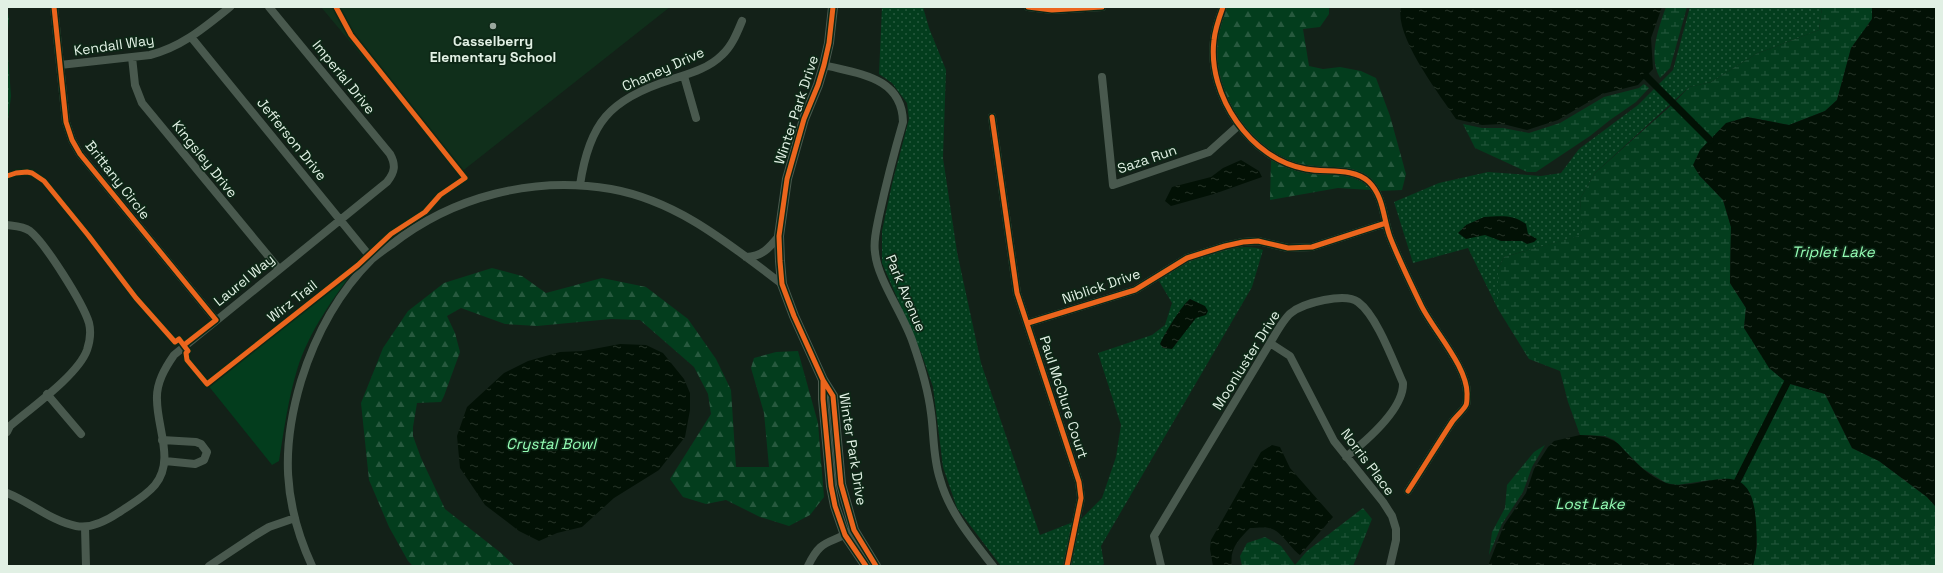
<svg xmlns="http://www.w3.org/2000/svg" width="1943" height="573" font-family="'Space Grotesk',sans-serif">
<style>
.built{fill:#102f1b}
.grass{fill:url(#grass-dots)}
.forest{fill:url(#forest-firs)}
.wetland{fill:url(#wetland-marsh)}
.park{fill:#033d1d}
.water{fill:url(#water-ripples)}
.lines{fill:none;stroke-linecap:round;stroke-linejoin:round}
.canal{stroke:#021105;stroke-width:7}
.minor{stroke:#49594e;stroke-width:8}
.tertiary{stroke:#49594e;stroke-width:10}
.cycleway-casing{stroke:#0d2716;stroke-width:8}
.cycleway{stroke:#eb651d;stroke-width:5}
.poi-dot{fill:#99a89d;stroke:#0d2716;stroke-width:1.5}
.labels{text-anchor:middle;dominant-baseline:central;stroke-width:3.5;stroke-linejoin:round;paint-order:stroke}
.poi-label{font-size:14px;font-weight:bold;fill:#e1f0e4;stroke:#0d2716}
.street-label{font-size:14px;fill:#e1f0e4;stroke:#0d2716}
.water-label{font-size:15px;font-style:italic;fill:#95feb5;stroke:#0d2716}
</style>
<defs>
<pattern id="grass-dots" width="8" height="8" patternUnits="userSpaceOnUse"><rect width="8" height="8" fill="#033d1d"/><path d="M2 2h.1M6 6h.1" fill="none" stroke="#27593e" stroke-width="1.8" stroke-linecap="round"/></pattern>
<pattern id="forest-firs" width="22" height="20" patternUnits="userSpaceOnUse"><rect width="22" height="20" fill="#033d1d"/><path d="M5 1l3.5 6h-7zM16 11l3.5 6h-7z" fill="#27593e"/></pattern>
<pattern id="wetland-marsh" width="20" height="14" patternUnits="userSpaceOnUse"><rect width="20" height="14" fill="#033d1d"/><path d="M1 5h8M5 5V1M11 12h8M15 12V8" fill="none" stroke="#27593e"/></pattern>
<pattern id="water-ripples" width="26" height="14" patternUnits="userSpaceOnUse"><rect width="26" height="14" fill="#021105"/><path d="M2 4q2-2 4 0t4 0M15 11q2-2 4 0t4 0" fill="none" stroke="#273429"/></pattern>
</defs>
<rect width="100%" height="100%" fill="#132118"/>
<path class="built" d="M321,7h349l-210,166z"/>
<path class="grass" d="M882,7h41l6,21 17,42 -3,88 14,94 24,111 59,172 41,-16 21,-21 14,-41 5,-32 -23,-72 54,-18 13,-10 7,-22 -13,-22c5,-4 9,-8 15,-12 18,-12 68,-29 89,-19l-11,37 -151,259 3,18 -3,2h-100l-44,-58 -14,-41 -10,-80 -11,-32 -40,-92v-32l10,-47 17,-65 -2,-16 -15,-20 -13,-9z
M1690,7h132l-3,23 -63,24 -45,28 -22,5 -94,86 -15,26 3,36 -79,22 -6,12v40l-30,-61 -55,15 -19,-61 45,-19 49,-11 53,4 20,-3 18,-24 59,-44 35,-35z"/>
<path class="forest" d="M1227,7h102v7l-9,13 -17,2 6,37 14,3 17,-2 21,4 15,7 14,38 16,58 -4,16 -22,1c-27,-35 -43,-17 -77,-26 -53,-15 -90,-68 -86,-123 1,-12 6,-24 10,-35z
M1271,159c11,6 23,12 35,14 22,4 49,-3 65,17l-33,-2 -68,12z
M492,268l30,8 24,17 56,-15 44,9 42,32 28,40 15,31 5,77h33l-5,-54 -13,-45 3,-10 22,-6 22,-1 20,72 6,74 -14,18 -21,11 -29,-9 -34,-17 -20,4 -23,-7 -13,-18 41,-65 -3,-20 -14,-27 -54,-47 -29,-1 -74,7 -32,-2 -44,-16 -14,8 8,17 5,19 -16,44 -3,6 -24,1 -4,24v9l8,22 24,51 56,44 14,13h-102l-5,-5 -19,-34 -20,-47 -8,-77 22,-55 25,-37 36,-28z"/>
<path class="wetland" d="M1666,7h21l-17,61 -10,10c-12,-21 -2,-49 6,-71z
M1822,7h50v12l-21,30 -14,51 -12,11 -36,14 -42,-8 -48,58 24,25 8,27 -1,56 16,25 -2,20 43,55 38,11 27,54 27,13 48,36 9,10v59h-183l4,-20 -3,-39 -44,-27 -33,5 -11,-2 -24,-15 -28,-28 -9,-4 -25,-1 -12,-33 -8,-31 -31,-12 -31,-50v-40l6,-12 78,-22 -2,-36 15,-26 79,-70 15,-16 22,-5 45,-28 63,-24z
M7,9l2,9 -2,25 4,53 -4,32z
M1644,84l5,4 -13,14 -26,18 -20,16 -54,36h-9l-52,-24 -12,-24 19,4h21l26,5 31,-10 44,-26 35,-9z
M1545,445l-13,22 -9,25 -21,32 -13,31 3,-23 13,-24 2,-23 27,-33z
M1363,508l9,11 -19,47h-111l-2,-10 7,-13 18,-6 16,9 14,19 12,-14z"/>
<path class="park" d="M358,265c-24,32 -49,66 -61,105 -9,30 -13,60 -18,91l-7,4 -65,-81z"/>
<path class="water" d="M1401,7h261l-11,31 2,31 -15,16 -36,9 -44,26 -31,10 -24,-6 -21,1 -26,-6c-16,-24 -62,-83 -55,-112z
M1872,7h64v500l-9,-10 -48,-36 -27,-13 -27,-54 -38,-11 -18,-15 -25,-40 2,-20 -16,-25 1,-56 -8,-27 -24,-25 -6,-10 7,-15 26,-27 21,-6 42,8 36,-14 12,-11 14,-52 21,-29z
M1241,160l18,11 3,6 -48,17 -43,12 -6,-5 7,-14 39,-10 12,-9z
M1484,217c16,-1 29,-3 42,7l2,10 9,5 -3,3 -7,2 -5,-3h-21l-16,-6 -19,4 -8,-6 8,-8z
M1190,299l15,7 3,5 -2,4 -10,3 -24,31 -9,-1 -3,-4c5,-11 21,-38 30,-45z
M620,344l26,1 17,8 21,26 6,14v17l-5,27 -26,33 -45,28 -32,29 -25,6 -18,8 -20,-10 -34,-26 -25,-37 -3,-32 10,-29 37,-34 24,-12 32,-9 23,-1z
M1580,435c11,1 23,0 32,5 6,2 10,8 14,12 11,12 24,25 40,31 33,11 81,-31 89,29 2,17 3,37 -2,54h-265l16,-41 22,-32 8,-24 14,-22 6,-6z
M1272,445l8,2 10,21 43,49 -33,38c-11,-8 -18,-24 -31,-27 -5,-1 -13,0 -19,0 -11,11 -21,21 -18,38h-19l-3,-17 1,-9 50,-88z"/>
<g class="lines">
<path class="canal" d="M1646,76l64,64
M1738,480l49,-97"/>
<path class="minor" d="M54,7l12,115 6,18 8,14 136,166
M1028,7l24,3 50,-3
M1223,7c-4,11 -8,22 -9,33 -7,55 37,120 92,129 20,4 47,-2 63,13 15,15 14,36 21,55 9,23 20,45 31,68 12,25 48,63 46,91 0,2 0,7 -1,9 -3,6 -10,11 -14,17 -15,23 -29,46 -44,69
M191,37l181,222
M132,57l3,28 7,18 137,166
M60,65l90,-10c32,-8 55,-28 80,-48
M824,65c35,9 78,12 79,57 -9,31 -17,62 -24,94 -2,11 -6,24 -4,36 2,27 29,63 38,91 8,23 15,46 18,70 3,22 2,45 9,66 9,33 32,60 53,87
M684,76l12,42
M1102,77l11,108 96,-33 30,-27
M992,117l25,176 62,189 2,16 -14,68
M580,185c9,-62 30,-86 90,-105 18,-6 38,-11 52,-25 10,-9 15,-22 20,-34
M7,225c8,1 16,1 23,6 15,12 53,72 59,92 2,8 1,18 -2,27 -9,25 -56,58 -77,76l-3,6
M746,257c16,0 24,-10 33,-21
M1028,323l107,-33 52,-32 38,-12 18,-4 15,-1 30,7 24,-1 74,-24
M1270,343l20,13 44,85 49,61 9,14 4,13v11l-6,26
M47,394l34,40
M162,440l34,2 5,2 6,8 -3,8 -9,4 -30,-3
M7,493c23,9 44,28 69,33 15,3 30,-5 42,-13 13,-9 27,-16 37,-28 20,-24 2,-57 2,-85 -1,-17 8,-32 17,-45l213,-173c8,-10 9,-17 3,-28l-121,-147
M85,527l1,39
M209,566l45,-30 15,-9 26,-9
M312,566c-29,-63 -31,-118 -11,-185 14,-45 37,-88 71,-122 6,-5 13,-10 19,-14 62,-49 142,-69 220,-56 67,12 118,55 171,95
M808,566c13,-27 19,-21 42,-34
M1161,566l-7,-30 116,-193c5,-8 14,-25 21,-30 12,-10 54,-21 67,-11 19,14 35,59 45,81 1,26 -38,59 -57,74"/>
<path class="tertiary" d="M833,7l-4,36 -5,22 -6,20 -14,34 -17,60 -8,57 1,25 2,23 12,32 29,64 10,16 8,88 13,46 22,36
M823,380v19l8,87 4,20 10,29 21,31"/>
<defs>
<path id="cycleway" d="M54,7l12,115 6,18 8,14 136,166 -32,25
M833,7l-4,36 -5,22 -6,20 -14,34 -17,60 -8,57 1,25 2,23 12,32 29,64 10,16 8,88 13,46 22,36
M1028,7l24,3 50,-3
M1223,7c-4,11 -8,22 -9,33 -7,55 37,120 92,129 20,4 47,-2 63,13 15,15 14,36 21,55 9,23 20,45 31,68 12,25 48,63 46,91 0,2 0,7 -1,9 -3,6 -10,11 -14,17 -15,23 -29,46 -44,69
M992,117l25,176 62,189 2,16 -14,68
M7,176l9,-3 11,-1 5,1 12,8 44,54 48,63 39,44 4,-3 9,12 -2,2 1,7 20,24 151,-119 33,-31 34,-22 15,-17 25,-17 -114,-143 -15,-28
M1028,323l107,-33 52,-32 38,-12 18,-4 15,-1 30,7 24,-1 74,-24
M823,380v19l8,87 4,20 10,29 21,31"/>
</defs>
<use href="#cycleway" class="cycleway-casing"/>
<use href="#cycleway" class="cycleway"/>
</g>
<circle class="poi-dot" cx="493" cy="26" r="4"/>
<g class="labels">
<g class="poi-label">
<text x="493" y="41">Casselberry<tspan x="493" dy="16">Elementary School</tspan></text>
</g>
<g class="street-label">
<text transform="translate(114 45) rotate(-8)">Kendall Way</text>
<text transform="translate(663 69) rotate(-24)">Chaney Drive</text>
<text transform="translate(344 77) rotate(51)">Imperial Drive</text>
<text transform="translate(796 110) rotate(-72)">Winter Park Drive</text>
<text transform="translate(292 139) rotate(51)">Jefferson Drive</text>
<text transform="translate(205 159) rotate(51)">Kingsley Drive</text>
<text transform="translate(1147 159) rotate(-19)">Saza Run</text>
<text transform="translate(118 180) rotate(52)">Brittany Circle</text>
<text transform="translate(244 280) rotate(-39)">Laurel Way</text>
<text transform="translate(1101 286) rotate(-19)">Niblick Drive</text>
<text transform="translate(906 293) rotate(67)">Park Avenue</text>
<text transform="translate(292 301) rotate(-38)">Wirz Trail</text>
<text transform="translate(1246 360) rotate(-58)">Moonluster Drive</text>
<text transform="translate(1064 397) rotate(72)">Paul McClure Court</text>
<text transform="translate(853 449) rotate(81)">Winter Park Drive</text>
<text transform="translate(1368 462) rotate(53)">Norris Place</text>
</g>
<g class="water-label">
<text x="1833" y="251">Triplet Lake</text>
<text x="551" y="443">Crystal Bowl</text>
<text x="1590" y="503">Lost Lake</text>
</g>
</g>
<rect width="1943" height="573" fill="none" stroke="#e1f0e4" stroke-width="16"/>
</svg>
